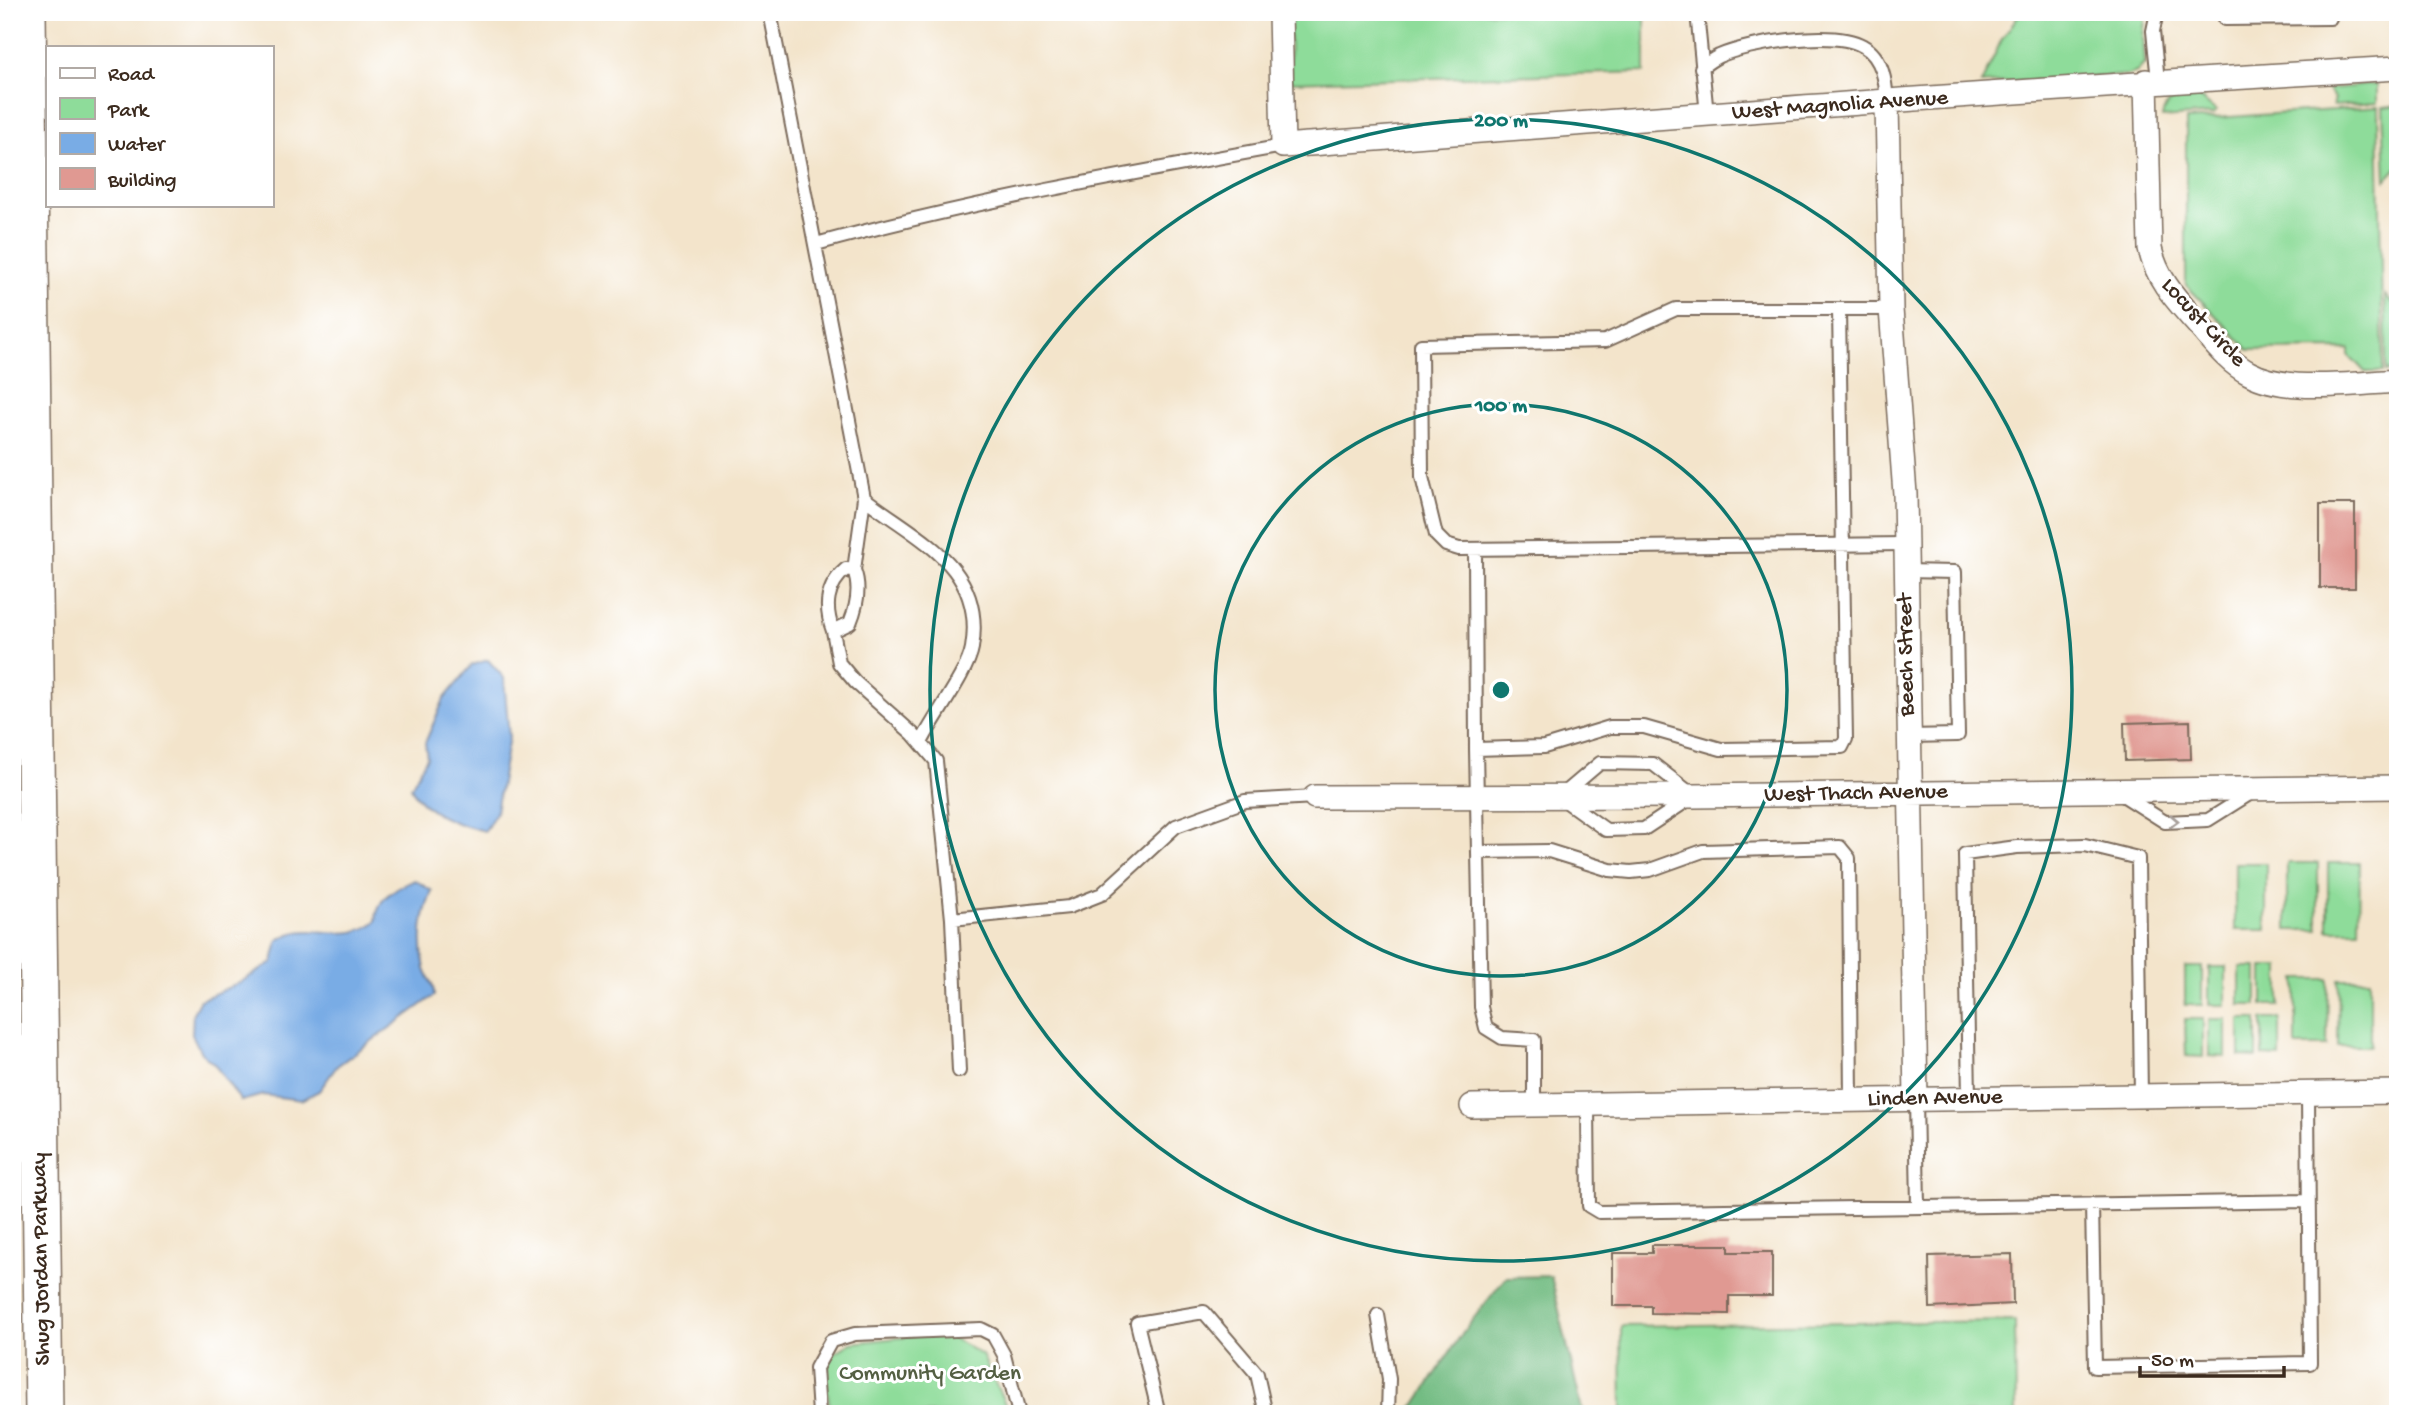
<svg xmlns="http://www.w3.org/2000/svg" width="2410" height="1426" font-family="'Gochi Hand',sans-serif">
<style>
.green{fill:#8edc9a;stroke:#64835c;stroke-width:2}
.forest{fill:#72bc82;stroke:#567350;stroke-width:2}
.water{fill:#79ace5;stroke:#5a6b82;stroke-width:2}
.building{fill:#e09992}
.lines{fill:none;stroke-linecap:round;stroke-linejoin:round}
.lane-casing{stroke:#7b6b5b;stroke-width:16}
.street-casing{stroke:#7b6b5b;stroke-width:26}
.primary-casing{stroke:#7b6b5b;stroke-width:40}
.lane{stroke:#fff;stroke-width:12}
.street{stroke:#fff;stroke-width:23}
.primary{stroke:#fff;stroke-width:37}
.oneway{stroke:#a79f9a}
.ring{fill:none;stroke:#0f766e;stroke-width:3.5}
.labels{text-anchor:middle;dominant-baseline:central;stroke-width:6;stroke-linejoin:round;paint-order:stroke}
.street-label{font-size:23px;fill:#3b2a1e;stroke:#fff}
.park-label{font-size:23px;fill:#545f43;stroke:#fff}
.centre{fill:#0f766e;stroke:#fff;stroke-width:3.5}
.ring-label{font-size:21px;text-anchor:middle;font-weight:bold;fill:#0f766e;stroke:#fff;stroke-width:6;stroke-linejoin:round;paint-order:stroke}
</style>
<rect width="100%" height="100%" fill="#fff"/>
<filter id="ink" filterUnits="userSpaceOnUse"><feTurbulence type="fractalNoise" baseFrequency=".0143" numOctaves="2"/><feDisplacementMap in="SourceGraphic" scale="14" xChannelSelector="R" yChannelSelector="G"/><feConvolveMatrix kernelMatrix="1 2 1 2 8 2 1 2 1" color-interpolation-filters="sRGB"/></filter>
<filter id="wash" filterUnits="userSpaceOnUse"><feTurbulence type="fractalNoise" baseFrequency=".00686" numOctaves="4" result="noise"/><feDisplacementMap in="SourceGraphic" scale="28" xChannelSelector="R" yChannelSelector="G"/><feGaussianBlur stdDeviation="1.57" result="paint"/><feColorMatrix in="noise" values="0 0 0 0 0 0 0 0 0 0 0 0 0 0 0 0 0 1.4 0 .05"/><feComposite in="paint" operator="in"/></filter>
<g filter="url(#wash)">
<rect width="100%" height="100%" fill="#f3e4cb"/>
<path class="green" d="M1289,12h356v60l-355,10z
M2021,12h125l-3,25 2,26 -8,9 -8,3 -148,9 21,-45z
M2377,84v19l-44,3 2,-8 -8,-9z
M2199,97l17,14 -2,3 -52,4c2,-21 20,-21 37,-21z
M2398,105v62l-12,13 -3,-73z
M2378,107l5,265h-18l-16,-17v-6l-100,1 -63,-65v-165z
M2385,295l7,8 6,-4v68l-12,5z
M2235,863h31v67h-31z
M2287,863h31v67h-31z
M2328,863h32l-1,67h-31z
M2185,967h17v38h-17z
M2209,967h17v38h-17z
M2240,967h17v38h-17z
M2263,967h17v38h-17z
M2296,979h32l-1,67h-31z
M2339,979h31v67h-32z
M2185,1019h18v38l-17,-1z
M2209,1019h17v38l-17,-1z
M2240,1019h17v38l-17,-1z
M2263,1019h17v38l-17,-1z
M2015,1321l1,93h-394l-1,-88z
M944,1333l38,22 28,59h-179l-6,-36 6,-23 20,-12z"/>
<path class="forest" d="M1551,1276l32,138h-177l10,-10 47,-72 43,-55z"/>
<path class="water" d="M488,660l16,18 5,59 -13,75 -11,19c-27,-6 -61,-17 -74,-44l16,-30 -2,-14 19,-44 28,-34z
M415,880l17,11c-11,25 -13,51 -7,78 3,10 10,16 9,27l-97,70 -18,25 -18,9 -38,-5 -22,6 -27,-37 -13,-11 -9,-19 1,-21 7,-13 39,-17 34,-21 5,-22c5,-2 10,-6 15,-7 26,-8 56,11 83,-12 0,-23 19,-33 39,-41z"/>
<g id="blocks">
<path class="building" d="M2320,504h35v84h-35z
M2190,721l1,38 -66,2 -1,-38z
M1652,1245h77v7h43v44h-43v18l-78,-1v-7h-38v-53h39z
M2012,1254l1,50 -83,4 -1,-52z"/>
</g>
</g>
<g filter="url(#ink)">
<use href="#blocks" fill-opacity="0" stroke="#7b6b5b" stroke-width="2"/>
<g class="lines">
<defs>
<path id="lane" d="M770,12l94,486 -10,72c7,18 3,36 -4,53l-17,8c-9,-24 -7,-45 13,-62l8,1
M1697,12l10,103
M2157,12l-4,19 5,50
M2225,12v7l105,-1v-6
M1701,68c5,-4 12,-9 18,-12 30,-13 115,-27 144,-10 20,11 23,37 24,57
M816,244c154,-42 310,-70 467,-98
M1891,309h-215l-71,32 -184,4 1,132 14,58 10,10 13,4 446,-5
M864,498c53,41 122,68 108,150 -4,24 -39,70 -51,95
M1475,549l1,200
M1905,571l50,1 3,163 -50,1
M833,631l6,32 16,19 58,52 23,27 16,158 7,152
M1600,763l53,1 41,32 -50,33 -38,1 -46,-33z
M2121,794l44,28 43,-2 43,-27
M1478,852l71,-1 61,19 21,2 19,-2 53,-19 137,-4 9,11 2,242
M952,919l117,-12 33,-13 74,-68 69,-25 70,-4
M1916,1099l2,107
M1969,1099l-4,-245 52,-7 68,-2 53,13 3,239
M1534,1105v-65l-32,-2 -16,-10 -5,-21 -5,-258 68,-2 66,-20h34l77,22 121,-2 4,-8 -7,-429
M1588,1105l1,101 10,6 709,-11
M2092,1204l3,163 215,-4 -2,-269
M1378,1315l11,64 -1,35
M819,1414l-3,-46 15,-27 24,-7 126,-5 12,6 11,20 15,59
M1159,1414l-22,-91 67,-11 53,62 9,40"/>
<path id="street" d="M1280,12l3,134c371,-28 743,-57 1115,-78
M2146,81l4,168c7,30 25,49 45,72 16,18 32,41 54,52 38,21 106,10 149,8
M1887,103l4,206 14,185 11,605
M1315,797l379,-1 704,-9
M1472,1106l926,-14"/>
<path id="primary" d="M27,12l17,1402
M12,1125l20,-52"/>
</defs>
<use href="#lane" class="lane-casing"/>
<use href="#street" class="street-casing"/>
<use href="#primary" class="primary-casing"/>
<use href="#lane" class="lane"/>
<use href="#street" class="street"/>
<use href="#primary" class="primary"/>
</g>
<defs><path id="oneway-chevron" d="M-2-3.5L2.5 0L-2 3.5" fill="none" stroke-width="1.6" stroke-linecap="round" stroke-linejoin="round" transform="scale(1.75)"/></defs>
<use class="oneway" href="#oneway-chevron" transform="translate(2174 821) rotate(2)"/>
</g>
<g class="ring">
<circle cx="1501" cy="690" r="286"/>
<circle cx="1501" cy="690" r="571"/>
</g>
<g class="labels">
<g class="street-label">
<text transform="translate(1840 106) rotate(-4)">West Magnolia Avenue</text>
<text transform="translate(2203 323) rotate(47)">Locust Circle</text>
<text transform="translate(1907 655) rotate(-91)">Beech Street</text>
<text transform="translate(1856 794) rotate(-1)">West Thach Avenue</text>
<text transform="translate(1935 1099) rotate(-1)">Linden Avenue</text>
<text transform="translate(42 1259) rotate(-91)">Shug Jordan Parkway</text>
</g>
<g class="park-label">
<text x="930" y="1374">Community Garden</text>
</g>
</g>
<circle cx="1501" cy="690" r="10" class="centre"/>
<g class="ring-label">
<text x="1501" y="126">200 m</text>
<text x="1501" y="411">100 m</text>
</g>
<rect width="2410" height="1426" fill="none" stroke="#fff" stroke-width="42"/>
<rect x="46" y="46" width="228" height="161" fill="#ffffff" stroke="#b1aaa5" stroke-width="2"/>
<rect x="60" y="68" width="35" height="10" fill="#ffffff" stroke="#b1aaa5" stroke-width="2"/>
<text x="108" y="80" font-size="21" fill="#3b2a1e">Road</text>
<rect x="60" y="98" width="35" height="21" fill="#8edc9a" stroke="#b1aaa5" stroke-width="2"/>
<text x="108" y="116" font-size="21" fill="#3b2a1e">Park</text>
<rect x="60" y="133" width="35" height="21" fill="#79ace5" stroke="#b1aaa5" stroke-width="2"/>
<text x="108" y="150" font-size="21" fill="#3b2a1e">Water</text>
<rect x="60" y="168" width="35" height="21" fill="#e09992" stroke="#b1aaa5" stroke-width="2"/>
<text x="108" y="186" font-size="21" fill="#3b2a1e">Building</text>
<path d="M2140 1366v10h144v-10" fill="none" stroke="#3b2a1e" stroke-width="3.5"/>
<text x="2151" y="1366" font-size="21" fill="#3b2a1e" stroke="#ffffff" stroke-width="5" paint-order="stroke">50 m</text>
</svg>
